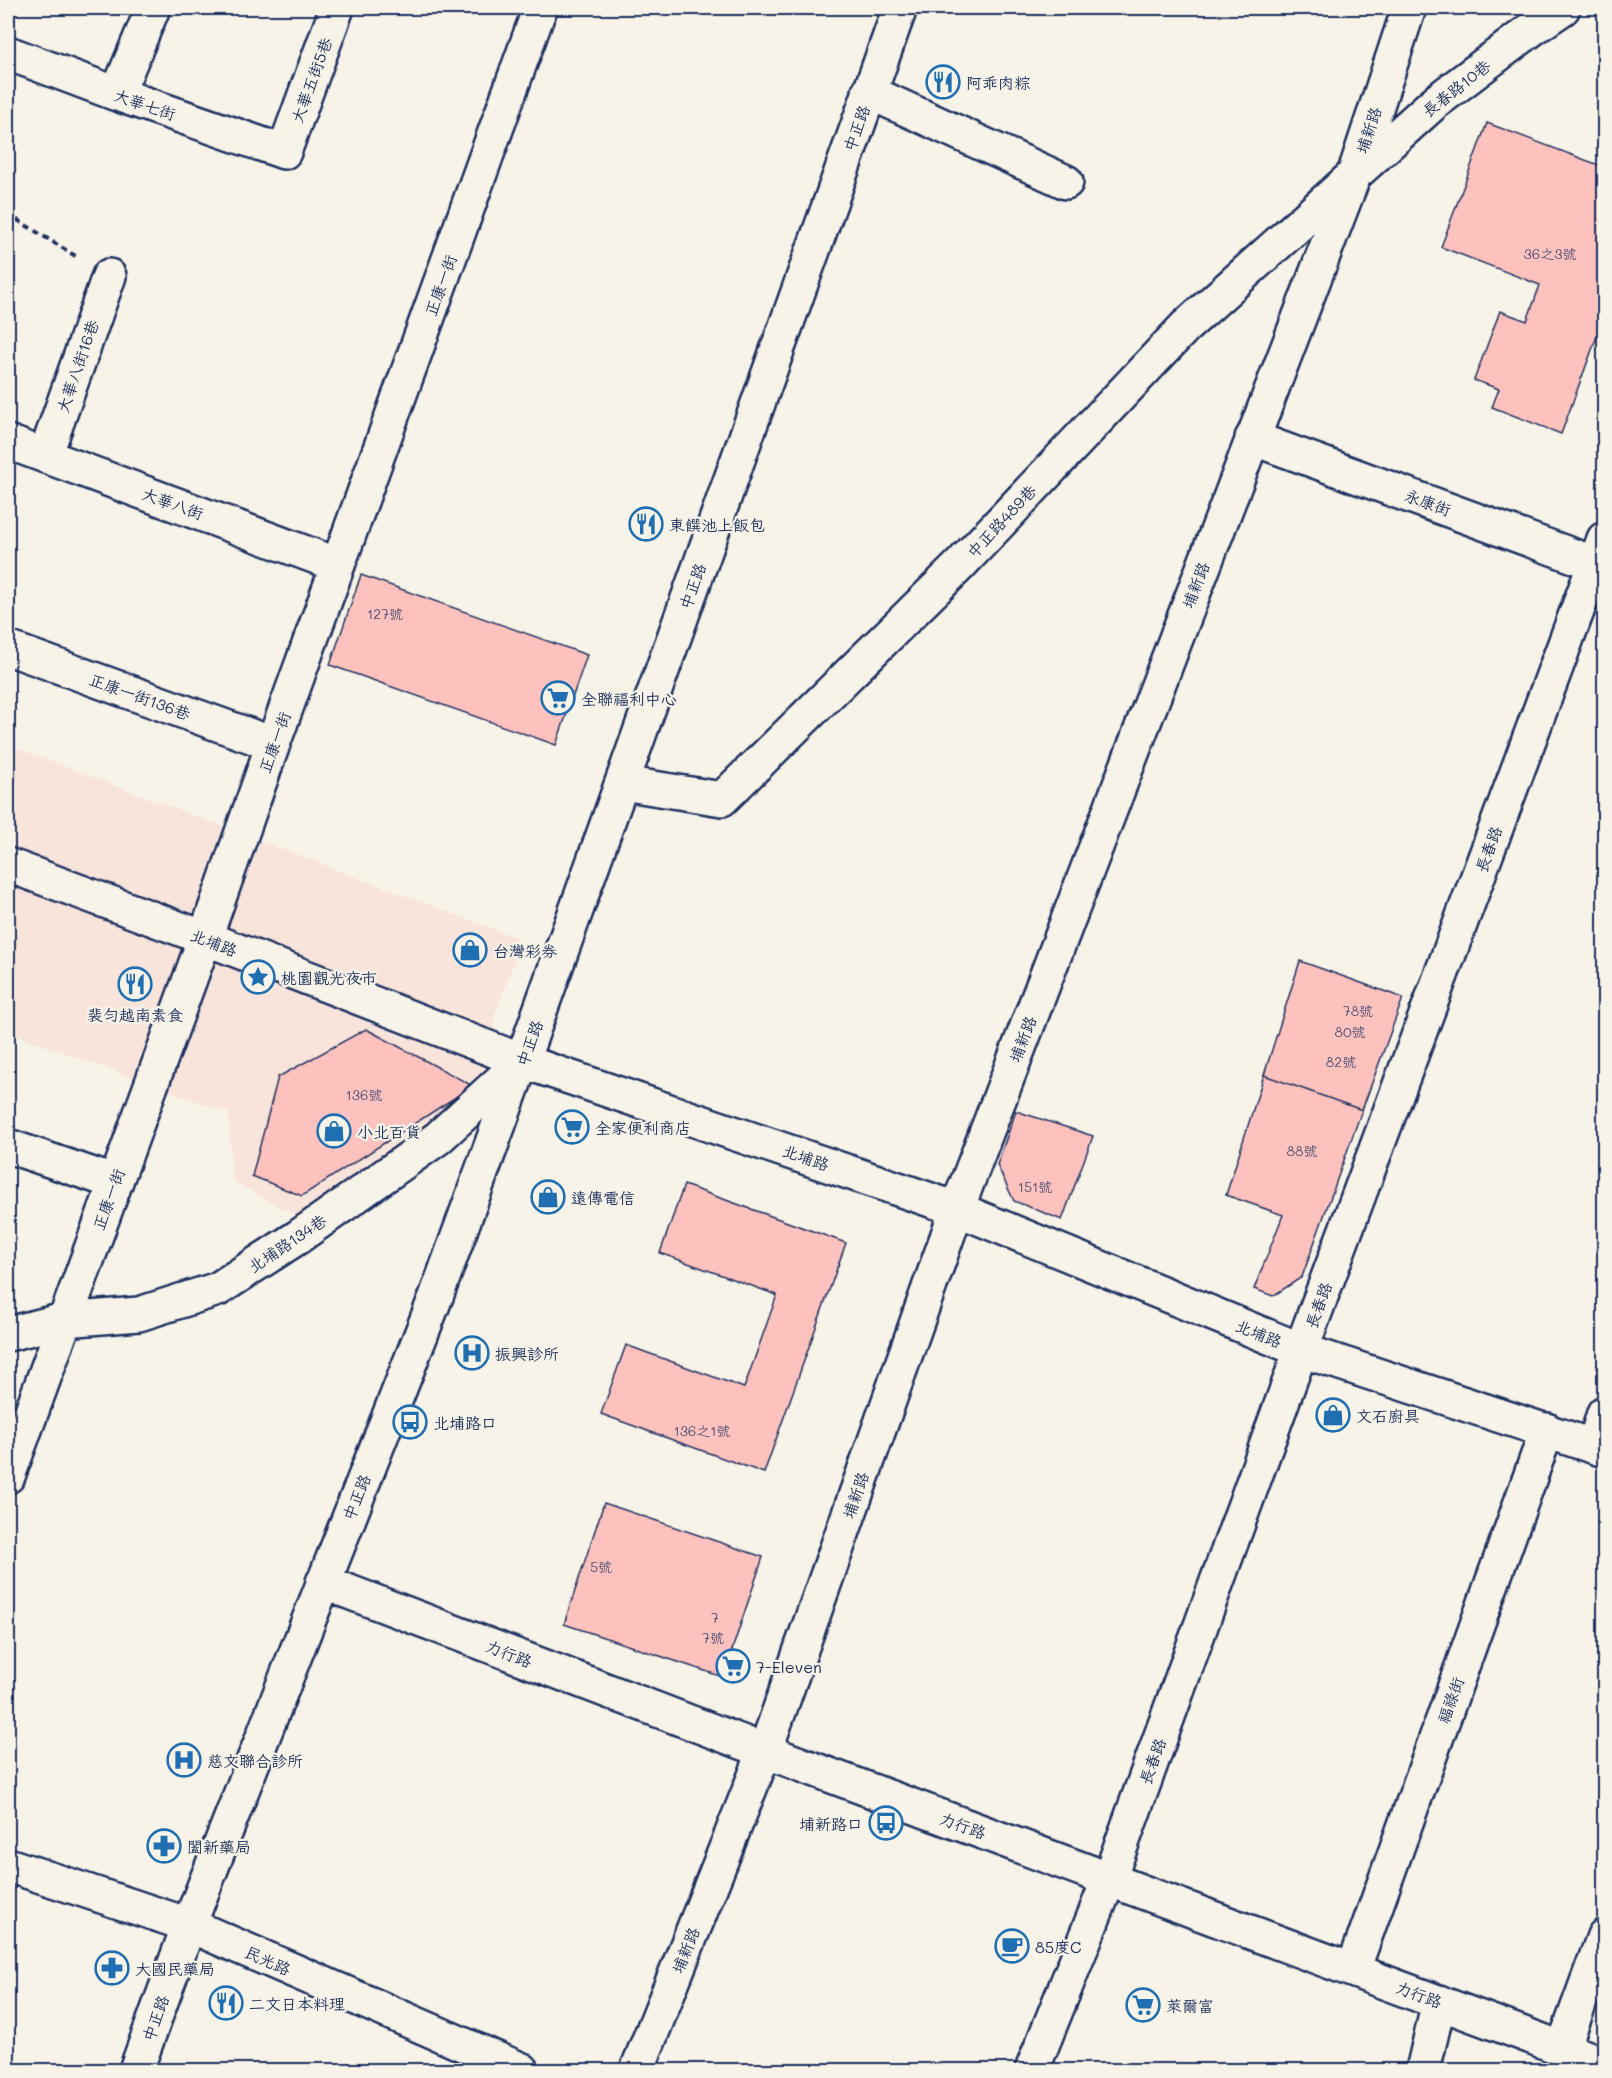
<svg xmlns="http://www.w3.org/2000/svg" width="1612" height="2078" font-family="Mali,'LXGW WenKai TC',sans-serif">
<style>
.built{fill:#f9e4db}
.building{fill:#fec2be;stroke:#1b2f5e;stroke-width:1.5}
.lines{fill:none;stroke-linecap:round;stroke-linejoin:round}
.minor-casing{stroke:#1b2f5e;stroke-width:38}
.path{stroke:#1b2f5e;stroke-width:4;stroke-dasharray:6 4.5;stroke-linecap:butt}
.minor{stroke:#f7f3e8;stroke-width:33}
.labels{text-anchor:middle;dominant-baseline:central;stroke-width:4.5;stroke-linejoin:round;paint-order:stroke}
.number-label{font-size:14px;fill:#545476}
.street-label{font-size:16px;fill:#1b2f5e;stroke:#f7f3e8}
.poi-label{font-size:16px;fill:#1b2f5e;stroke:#f7f3e8;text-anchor:start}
</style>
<rect width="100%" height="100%" fill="#f7f3e8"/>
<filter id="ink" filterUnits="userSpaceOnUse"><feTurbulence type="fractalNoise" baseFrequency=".0167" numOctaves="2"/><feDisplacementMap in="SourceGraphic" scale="12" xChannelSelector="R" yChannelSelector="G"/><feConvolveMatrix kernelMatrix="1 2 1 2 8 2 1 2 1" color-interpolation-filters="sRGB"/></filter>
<g filter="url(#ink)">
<path class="built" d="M8,745l514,195 -27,74 -7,64 -187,141 -69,-39 -3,-67 -221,-81z"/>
<path class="building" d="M1487,123l117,44v150l-43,117 -69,-27 7,-18 -25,-9 26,-69 27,10 13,-36 -99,-38z
M361,575l226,80 -31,90 -226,-80z
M1300,961l103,37 -41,112 -98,-35z
M366,1029l107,57 -171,110 -50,-20 26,-99z
M1264,1075l98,35 -60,167 -29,19 -19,-7 29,-74 -57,-20z
M1016,1111l77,25 -31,84 -48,-19 -17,-36z
M684,1185l162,58 -82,230 -163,-59 25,-69 118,43 33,-93 -117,-42z
M604,1503l159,54 -40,120 -159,-53z"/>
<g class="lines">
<defs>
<path id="minor" d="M8,53l109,41 167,58 53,-144
M869,92l197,90
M117,94l36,-86
M1252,438l352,129
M8,442l330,123
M45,456l64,-180
M8,648l265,96
M622,783l100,16 237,-233 226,-239 249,-224 98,-74 31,-21
M8,865l197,73 317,123 435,148 344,141 303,100
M8,1146l106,36
M8,1334l56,-14 75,-6 79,-25 80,-52 140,-99 81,-74
M1594,1446l10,-33
M8,1476l197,-538 68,-194 267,-736
M323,1582l442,169 839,313
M8,1865l181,60 333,145
M1353,1970l194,-540
M1563,2048l41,-112
M136,2070l53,-145 248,-631 85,-233 378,-1053
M637,2070l128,-319 192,-542 397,-1034 55,-167
M1032,2070l77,-191 192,-529 303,-811
M1423,2070l16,-68"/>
</defs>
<use href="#minor" class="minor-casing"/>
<path class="path" d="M8,214l69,43"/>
<use href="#minor" class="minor"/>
</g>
</g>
<defs>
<symbol id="restaurant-ring" viewBox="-11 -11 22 22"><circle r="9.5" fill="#f7f3e8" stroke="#1f6fb2" stroke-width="1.5"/><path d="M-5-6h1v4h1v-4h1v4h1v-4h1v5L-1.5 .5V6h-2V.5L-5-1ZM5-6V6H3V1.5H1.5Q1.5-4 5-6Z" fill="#1f6fb2"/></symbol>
<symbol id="supermarket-ring" viewBox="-11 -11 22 22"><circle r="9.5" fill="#f7f3e8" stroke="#1f6fb2" stroke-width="1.5"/><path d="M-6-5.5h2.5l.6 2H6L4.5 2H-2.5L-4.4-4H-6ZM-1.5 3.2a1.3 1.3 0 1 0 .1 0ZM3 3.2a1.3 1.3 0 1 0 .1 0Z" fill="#1f6fb2"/></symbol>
<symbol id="shop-ring" viewBox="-11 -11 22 22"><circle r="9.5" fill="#f7f3e8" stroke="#1f6fb2" stroke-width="1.5"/><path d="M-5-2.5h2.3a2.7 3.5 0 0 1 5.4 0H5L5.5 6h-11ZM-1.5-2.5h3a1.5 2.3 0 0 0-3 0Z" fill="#1f6fb2"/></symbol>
<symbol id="sight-ring" viewBox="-11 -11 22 22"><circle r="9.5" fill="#f7f3e8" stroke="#1f6fb2" stroke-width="1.5"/><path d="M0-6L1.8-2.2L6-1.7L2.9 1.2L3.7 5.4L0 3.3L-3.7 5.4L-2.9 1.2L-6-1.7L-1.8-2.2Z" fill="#1f6fb2"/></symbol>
<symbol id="hospital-ring" viewBox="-11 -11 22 22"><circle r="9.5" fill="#f7f3e8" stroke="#1f6fb2" stroke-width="1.5"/><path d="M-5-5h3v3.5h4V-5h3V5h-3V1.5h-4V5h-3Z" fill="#1f6fb2"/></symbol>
<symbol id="bus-ring" viewBox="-11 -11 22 22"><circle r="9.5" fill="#f7f3e8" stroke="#1f6fb2" stroke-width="1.5"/><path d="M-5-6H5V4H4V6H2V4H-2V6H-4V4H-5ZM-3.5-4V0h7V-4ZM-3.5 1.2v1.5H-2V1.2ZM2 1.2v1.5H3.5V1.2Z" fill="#1f6fb2"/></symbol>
<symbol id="pharmacy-ring" viewBox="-11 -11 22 22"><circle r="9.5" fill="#f7f3e8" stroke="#1f6fb2" stroke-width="1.5"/><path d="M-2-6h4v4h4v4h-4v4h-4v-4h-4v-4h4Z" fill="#1f6fb2"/></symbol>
<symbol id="cafe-ring" viewBox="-11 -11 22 22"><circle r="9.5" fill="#f7f3e8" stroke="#1f6fb2" stroke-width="1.5"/><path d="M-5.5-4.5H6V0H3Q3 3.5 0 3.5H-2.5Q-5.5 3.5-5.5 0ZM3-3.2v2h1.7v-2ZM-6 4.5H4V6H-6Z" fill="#1f6fb2"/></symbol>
</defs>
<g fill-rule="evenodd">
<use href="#restaurant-ring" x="924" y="63" width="38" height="38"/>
<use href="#restaurant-ring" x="627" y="505" width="38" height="38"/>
<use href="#supermarket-ring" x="539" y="679" width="38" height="38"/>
<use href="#shop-ring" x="451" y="931" width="38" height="38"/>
<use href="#sight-ring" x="239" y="958" width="38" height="38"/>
<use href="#restaurant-ring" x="116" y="965" width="38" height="38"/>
<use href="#supermarket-ring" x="553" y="1108" width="38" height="38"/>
<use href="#shop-ring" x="315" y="1112" width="38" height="38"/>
<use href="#shop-ring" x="529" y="1178" width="38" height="38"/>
<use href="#hospital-ring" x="453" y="1334" width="38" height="38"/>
<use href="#shop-ring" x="1314" y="1396" width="38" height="38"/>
<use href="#bus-ring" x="391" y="1403" width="38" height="38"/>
<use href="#supermarket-ring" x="714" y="1647" width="38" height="38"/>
<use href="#hospital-ring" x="165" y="1741" width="38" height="38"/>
<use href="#bus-ring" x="867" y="1804" width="38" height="38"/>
<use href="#pharmacy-ring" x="145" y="1827" width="38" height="38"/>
<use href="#cafe-ring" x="993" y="1927" width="38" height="38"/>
<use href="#pharmacy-ring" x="93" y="1949" width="38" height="38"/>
<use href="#restaurant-ring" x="207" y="1984" width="38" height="38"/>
<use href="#supermarket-ring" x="1124" y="1986" width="38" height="38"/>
</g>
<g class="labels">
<g class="number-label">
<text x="1550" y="253">36之3號</text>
<text x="385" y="613">127號</text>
<text x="1358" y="1010">78號</text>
<text x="1350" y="1031">80號</text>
<text x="1341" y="1061">82號</text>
<text x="364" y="1094">136號</text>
<text x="1302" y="1150">88號</text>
<text x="1035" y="1186">151號</text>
<text x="702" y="1430">136之1號</text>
<text x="601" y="1566">5號</text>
<text x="715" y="1617">7</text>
<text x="713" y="1637">7號</text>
</g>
<g class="street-label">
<text transform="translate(311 80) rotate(-70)">大華五街5巷</text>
<text transform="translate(1456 88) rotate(-38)">長春路10巷</text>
<text transform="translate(145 104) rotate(19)">大華七街</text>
<text transform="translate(856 128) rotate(-70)">中正路</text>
<text transform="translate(1368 130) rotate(-72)">埔新路</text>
<text transform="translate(440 285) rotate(-70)">正康一街</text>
<text transform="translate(77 366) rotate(-71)">大華八街16巷</text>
<text transform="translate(1428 502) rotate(20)">永康街</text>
<text transform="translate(173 503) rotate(20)">大華八街</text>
<text transform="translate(1001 521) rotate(-47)">中正路489巷</text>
<text transform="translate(1195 585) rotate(-69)">埔新路</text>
<text transform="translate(692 586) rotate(-70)">中正路</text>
<text transform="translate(140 696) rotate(20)">正康一街136巷</text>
<text transform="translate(274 742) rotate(-70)">正康一街</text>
<text transform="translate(1488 849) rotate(-70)">長春路</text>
<text transform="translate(214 942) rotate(21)">北埔路</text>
<text transform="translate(1022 1039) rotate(-69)">埔新路</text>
<text transform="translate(529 1043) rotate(-70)">中正路</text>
<text transform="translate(806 1157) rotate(19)">北埔路</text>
<text transform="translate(108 1199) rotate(-70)">正康一街</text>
<text transform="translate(287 1243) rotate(-34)">北埔路134巷</text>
<text transform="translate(1318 1305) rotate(-70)">長春路</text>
<text transform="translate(1259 1333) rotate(22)">北埔路</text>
<text transform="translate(855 1495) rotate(-71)">埔新路</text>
<text transform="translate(356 1497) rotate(-68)">中正路</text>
<text transform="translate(509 1653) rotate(21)">力行路</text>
<text transform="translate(1450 1700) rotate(-70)">福祿街</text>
<text transform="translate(1152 1761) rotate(-70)">長春路</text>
<text transform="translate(963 1825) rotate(20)">力行路</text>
<text transform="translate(685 1950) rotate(-68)">埔新路</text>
<text transform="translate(268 1960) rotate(24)">民光路</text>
<text transform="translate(1419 1994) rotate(20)">力行路</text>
<text transform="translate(155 2018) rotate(-70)">中正路</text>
</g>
<g class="poi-label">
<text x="966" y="82">阿乖肉粽</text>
<text x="669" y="524">東饌池上飯包</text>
<text x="581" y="698">全聯福利中心</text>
<text x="493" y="950">台灣彩券</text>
<text x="281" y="977">桃園觀光夜市</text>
<text x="135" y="1014" text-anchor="middle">裴勻越南素食</text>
<text x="595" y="1127">全家便利商店</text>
<text x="357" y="1131">小北百貨</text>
<text x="571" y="1197">遠傳電信</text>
<text x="495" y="1353">振興診所</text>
<text x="1356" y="1415">文石廚具</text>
<text x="433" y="1422">北埔路口</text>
<text x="756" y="1666">7-Eleven</text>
<text x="207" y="1760">慈文聯合診所</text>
<text x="863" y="1823" text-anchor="end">埔新路口</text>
<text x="187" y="1846">闔新藥局</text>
<text x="1035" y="1946">85度C</text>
<text x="135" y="1968">大國民藥局</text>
<text x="249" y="2003">二文日本料理</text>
<text x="1166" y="2005">萊爾富</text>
</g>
</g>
<rect width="1612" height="2078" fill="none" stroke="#f7f3e8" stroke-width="30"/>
<rect x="15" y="15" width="1582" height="2048" fill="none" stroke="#1b2f5e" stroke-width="2" filter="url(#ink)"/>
</svg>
